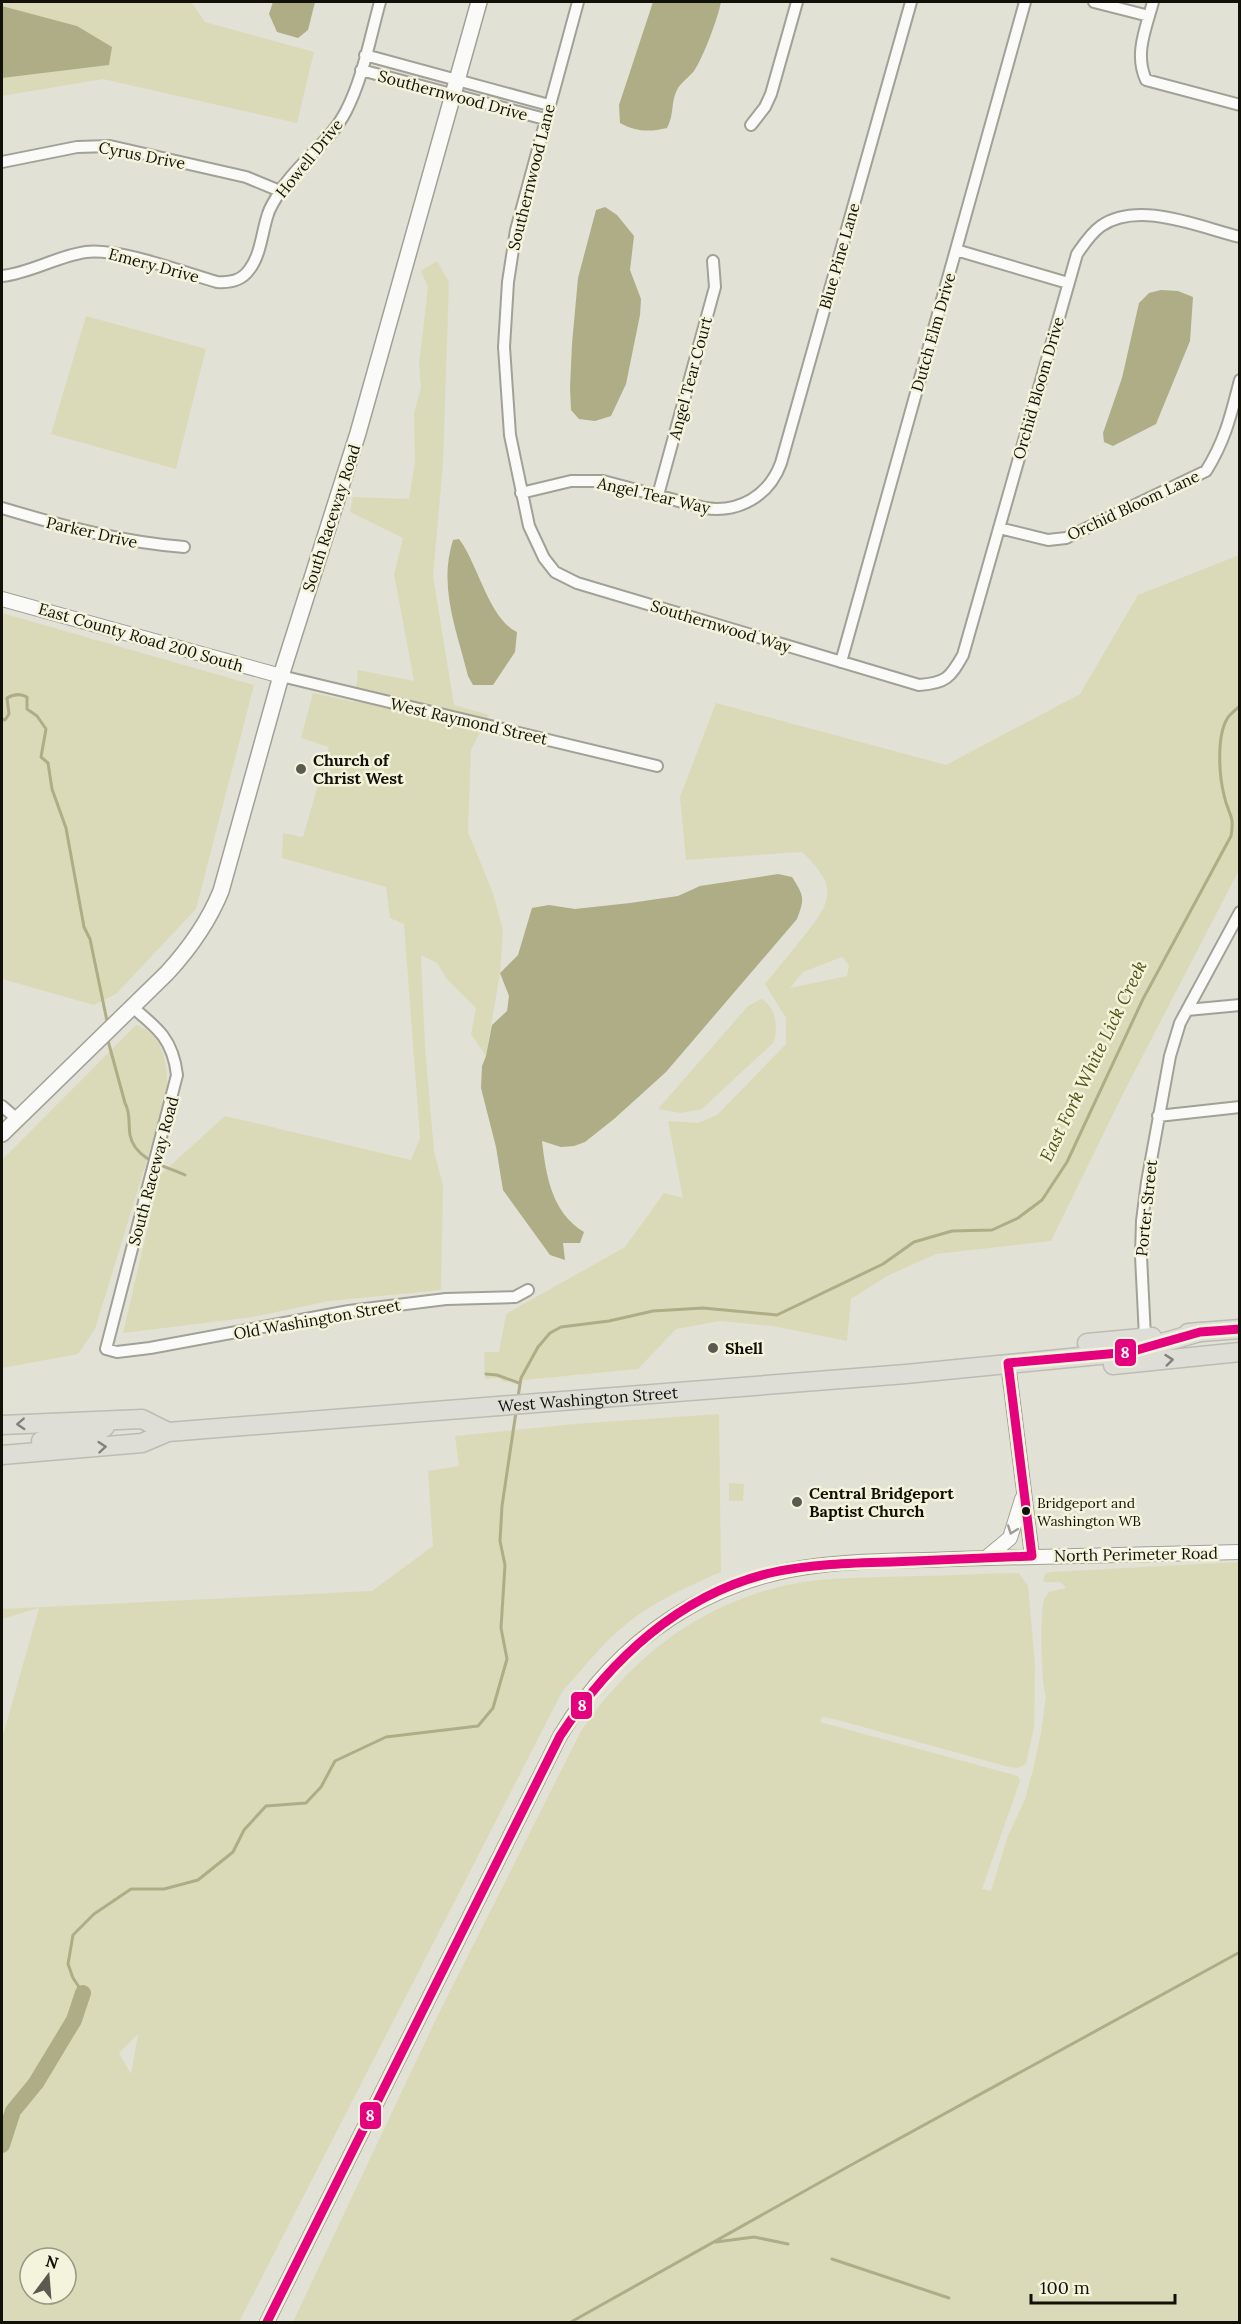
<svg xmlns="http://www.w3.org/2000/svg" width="1241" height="2324" font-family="Lora,serif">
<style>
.green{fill:#dbdab8;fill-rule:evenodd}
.water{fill:#aead85}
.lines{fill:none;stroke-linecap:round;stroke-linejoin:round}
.stream{stroke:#aead85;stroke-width:3}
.river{stroke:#aead85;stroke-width:16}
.minor-casing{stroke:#a1a197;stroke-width:14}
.tertiary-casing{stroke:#a1a197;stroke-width:16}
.secondary-casing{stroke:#a1a197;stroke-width:18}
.primary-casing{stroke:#bcbcb6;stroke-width:21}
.minor{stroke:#fafaf9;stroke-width:10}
.tertiary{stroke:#fafaf9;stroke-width:14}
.secondary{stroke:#fafaf9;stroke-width:15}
.primary{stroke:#deded7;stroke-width:18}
.bus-1-casing{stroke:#f4f4dc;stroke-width:14}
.bus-1{stroke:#e5007d;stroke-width:9}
.oneway{stroke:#82827a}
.oneway2{stroke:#9d9d99}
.poi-dot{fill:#5a5a50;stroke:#f4f4dc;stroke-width:2}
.bus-dot{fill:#121109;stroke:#f4f4dc;stroke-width:2}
.labels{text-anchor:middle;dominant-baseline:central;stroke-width:5;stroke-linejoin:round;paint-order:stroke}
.bus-label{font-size:14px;fill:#121109;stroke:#f4f4dc;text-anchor:start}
.street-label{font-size:16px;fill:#121109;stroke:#f4f4dc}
.poi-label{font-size:16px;font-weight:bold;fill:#121109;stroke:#f4f4dc;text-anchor:start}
.water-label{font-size:18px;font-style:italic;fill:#535113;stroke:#f4f4dc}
.line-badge{stroke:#f4f4dc;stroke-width:2}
.badge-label{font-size:16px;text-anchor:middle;font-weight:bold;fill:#fff}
</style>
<rect width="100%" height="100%" fill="#e1e1d5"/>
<path class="green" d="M2,2h189l14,20 109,30 -17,71 -194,-44 -101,17v-18l107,-13 -32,-39 -75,-20z
M437,261l12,21 -6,181 -10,113 21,129 35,10 -18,35 -3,82 25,61 10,37 -3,43 -14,83 -15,-22 5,-26 -30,-30 -9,-15 -16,-8 4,92 9,104 9,34 -2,105 -112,11 -76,16 -130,16 37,-158 65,-59 186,44 9,-22 -16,-214 -14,-6 -4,-31 -104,-29 1,-25 20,4 26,-90 -28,-9 12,-45 42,9 3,-32 56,11 -20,-107 9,-36 -53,-26 3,-15 56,2 6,-37 -1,-49 7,-26 -2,-22 9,-78 -7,-16z
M86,316l120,33 -30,120 -125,-35z
M1239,555v315l-116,224 -72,147 -115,13 -49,22 -36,23 -4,42 -74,-15 -53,-5 -44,8 -38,40 -134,13 -5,-4 -14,1 -1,-27h15l7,-38 119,-67 39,-54 19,5 -15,-77 30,2 19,-8 69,-71v-26l-21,-34c13,-16 26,-32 39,-48 29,-36 34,-50 -2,-84l-116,8 -6,-63 36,-94 230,62 134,-71 58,-99zM842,957l7,8 -2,11 -57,12 13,-16z
M2,613l252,72 -58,224 -80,85 -22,11 -92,-26z
M761,999c15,7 18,30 12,44l-71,66 -21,4 -23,-4 90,-103z
M136,1025c30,9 32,44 31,70l-72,234 -17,25 -76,14v-208z
M719,1414l2,158c-28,12 -57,25 -83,43 -29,20 -52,50 -76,77l-323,630h-237v-583l37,-131 -37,11v-10l370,-18 61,-45 -5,-75 31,-5 -4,-30 119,-12zM137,2035h1l-7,39 -12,-21zM30,2258h36v36h-36z
M729,1483l15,1 -1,17h-14z
M1239,1562v760h-946l142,-301 146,-290c51,-74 117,-126 206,-146 43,-9 88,-7 132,-9 33,0 67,-3 100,-3l9,13 7,79 -1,62 -8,37 -9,4 -8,-1 -175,-48 -12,-2 -2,5 198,54 2,5 -38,108 9,2 17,-55 17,-37 8,-29 8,-37 5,-37c-5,-10 -6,-87 -2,-96 1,-3 4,-6 5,-8l17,-4c-7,-11 -13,-3 -23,-7l2,-7 6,-2z"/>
<path class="water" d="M273,2h42l-7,28 -10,8 -21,-6 -8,-18z
M653,2h68c-3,16 -18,56 -27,69 -5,6 -12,11 -16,17 -8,14 -3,25 -11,40 -17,4 -31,4 -47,-5l-1,-18z
M2,6l75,20 35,21 -3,18 -107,13z
M605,207l12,8 17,21 -4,34 11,29 -1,16 -14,69 -15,32 -16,5 -16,-2 -8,-9 -1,-23 2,-43 6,-66 18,-68z
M1161,290l17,1 15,6 -3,44 -34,83 -43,22 -9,-4 -1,-9 19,-55 17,-75 10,-10z
M459,539c19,25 30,80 58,93l-2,20 -22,33h-20l-5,-9c-11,-45 -30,-89 -15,-136z
M778,874l14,3c12,19 13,21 5,42l-131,153 -52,47 -29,23 -11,4 -13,1 -19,-6c4,35 10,72 42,91l-4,11h-17l2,17 -15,-5 -47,-65 -7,-43 -15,-59 1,-22 4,-10 6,-31 15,-14 2,-15 -9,-23 18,-18 14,-47 17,-3 26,4 55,-6 48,-7 22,-10z"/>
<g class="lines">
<path class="stream" d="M2,719l3,1 4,-6 -2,-16c7,-4 13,-5 20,-1v12l10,7 9,13 -5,28 7,6 4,26 14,39 18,99 6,12 17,82
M107,1037l18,66c6,11 3,20 5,32 5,25 35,31 55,40
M486,1374l11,1 22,8
M518,1397l3,-19 17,-31 12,-14 11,-6 48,-6 44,-10 50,-3 74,7 106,-51 31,-22 38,-11 40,-1 26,-12 24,-18 25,-38 76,-163 88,-163c4,-22 -3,-21 -7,-41 -5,-20 -8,-62 5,-79 3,-3 7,-7 11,-10
M83,1993l-10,-15 -5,-14 5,-29 21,-21 37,-25h33l34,-9 35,-28 11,-22 22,-24 40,-3 15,-16 14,-26 51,-24 92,-11 15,-18 14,-49 -6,-31 4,-63 -5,-24 2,-35 14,-94
M716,2242l38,-5 34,7
M832,2259l117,39
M571,2322l280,-157 389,-213"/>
<path class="river" d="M2,2145l11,-34 23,-28 38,-63 9,-27"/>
<defs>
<path id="minor" d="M578,2l-62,228 -8,52 -4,65 6,88 19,91 15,32 11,14 22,11 342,102c27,-2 31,-7 44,-30l114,-401c7,-10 14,-21 24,-28 38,-26 98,1 139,11
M1094,2l55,14
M1153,2c-7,26 -19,52 -7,78l94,25
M365,55l184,50
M361,70l184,49
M751,125l14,-18 6,-13 26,-92
M2,162l75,-15 33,-1 136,31 34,14
M956,250l112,33
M2,276c29,-3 55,-20 84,-24 33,-4 96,20 131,30 13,1 24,-1 32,-12 12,-15 13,-39 19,-56 2,-7 7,-14 11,-21 18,-30 51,-50 67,-82 17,-33 24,-73 34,-109
M521,493l50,-12h32l102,27c34,5 64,-12 76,-45l130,-461
M658,495l57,-208 -2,-26
M2,508c60,18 119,34 182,39
M999,528l49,12 18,-2 140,-67c19,-30 25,-56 34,-91
M841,662l184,-660
M281,676l376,90
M132,1007c26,21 41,33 45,68l-71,274 11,3 33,-4 199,-37 97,-12 69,-2 13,-7
M1187,1010l53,-5
M2,1106l15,13
M1158,1116l82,-9
M1145,1337l-4,-81 1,-35 5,-39 23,-126 10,-33 60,-111"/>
<path id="tertiary" d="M2,599l279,77
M1008,1363l24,193
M986,1558l24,-20 12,-39
M267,2322l293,-586c58,-98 150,-159 263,-171 43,-5 88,-4 131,-6 95,-3 190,-4 286,-7"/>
<path id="secondary" d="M2,1134l165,-161c23,-25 41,-50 54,-82l60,-215 77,-243 121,-431"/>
<g id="primary">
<path d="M1188,1333l52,-4"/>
<path d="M1087,1343l65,-6"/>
<path d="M1113,1365l127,-13"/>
<path d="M2,1425l140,-6 26,13"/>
<path d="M41,1441l57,-10 7,-4"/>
<path id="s1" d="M2,1455l140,-12 26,-11 738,-58 224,-22 70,-20"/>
</g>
</defs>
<use href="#minor" class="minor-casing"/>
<use href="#tertiary" class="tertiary-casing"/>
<use href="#secondary" class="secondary-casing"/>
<use href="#primary" class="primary-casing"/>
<use href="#minor" class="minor"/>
<use href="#tertiary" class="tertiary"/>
<use href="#secondary" class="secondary"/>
<use href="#primary" class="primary"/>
<defs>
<path id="bus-1" d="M1008,1363l122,-11 70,-20 40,-3
M267,2322l293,-586c50,-76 119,-141 210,-163 40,-9 81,-10 121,-11 47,-2 94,-4 141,-6l-24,-193"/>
</defs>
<use href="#bus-1" class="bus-1-casing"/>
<use href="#bus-1" class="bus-1"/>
</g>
<defs><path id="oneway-chevron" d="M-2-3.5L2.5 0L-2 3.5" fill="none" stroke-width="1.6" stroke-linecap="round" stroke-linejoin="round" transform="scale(1.5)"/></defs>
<g class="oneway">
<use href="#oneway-chevron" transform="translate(1169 1360) rotate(-6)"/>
<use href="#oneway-chevron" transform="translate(21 1424) rotate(177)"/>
<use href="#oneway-chevron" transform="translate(102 1447) rotate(-5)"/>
</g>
<use class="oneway2" href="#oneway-chevron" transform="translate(1012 1530) rotate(110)"/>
<g class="poi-dot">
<circle cx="301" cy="769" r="6"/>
<circle cx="713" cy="1348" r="6"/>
<circle cx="797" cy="1502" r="6"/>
</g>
<circle class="bus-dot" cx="1026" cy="1511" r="5"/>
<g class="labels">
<g class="bus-label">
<text x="1037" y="1503">Bridgeport and<tspan x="1037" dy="18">Washington WB</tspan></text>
</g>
<g class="street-label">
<text transform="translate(453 95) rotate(15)">Southernwood Drive</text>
<text transform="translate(142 155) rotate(11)">Cyrus Drive</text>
<text transform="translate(309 158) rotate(-51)">Howell Drive</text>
<text transform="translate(531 177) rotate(-76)">Southernwood Lane</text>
<text transform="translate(839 256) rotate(-74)">Blue Pine Lane</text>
<text transform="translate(154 265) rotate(15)">Emery Drive</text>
<text transform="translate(933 332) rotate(-74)">Dutch Elm Drive</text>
<text transform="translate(690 378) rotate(-75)">Angel Tear Court</text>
<text transform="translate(1038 388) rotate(-74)">Orchid Bloom Drive</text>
<text transform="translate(654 495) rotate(13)">Angel Tear Way</text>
<text transform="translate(1133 505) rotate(-25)">Orchid Bloom Lane</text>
<text transform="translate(331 518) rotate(-72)">South Raceway Road</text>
<text transform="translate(92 532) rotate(13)">Parker Drive</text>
<text transform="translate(721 626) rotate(17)">Southernwood Way</text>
<text transform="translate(141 637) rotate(16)">East County Road 200 South</text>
<text transform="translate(469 721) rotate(13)">West Raymond Street</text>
<text transform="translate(153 1171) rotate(-75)">South Raceway Road</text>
<text transform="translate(1146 1208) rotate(-84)">Porter Street</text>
<text transform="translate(317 1319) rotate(-10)">Old Washington Street</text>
<text stroke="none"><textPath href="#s1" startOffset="590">West Washington Street</textPath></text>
<text transform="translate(1136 1554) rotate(-1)">North Perimeter Road</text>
</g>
<g class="poi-label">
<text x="313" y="760">Church of<tspan x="313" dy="18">Christ West</tspan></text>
<text x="725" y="1348">Shell</text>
<text x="809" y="1493">Central Bridgeport<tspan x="809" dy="18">Baptist Church</tspan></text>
</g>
<g class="water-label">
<text transform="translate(1093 1061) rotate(-64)">East Fork White Lick Creek</text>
</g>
</g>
<g class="line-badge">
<rect x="1114" y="1338" width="23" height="29" rx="6" fill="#e5007d"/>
<rect x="570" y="1691" width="23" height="29" rx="6" fill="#e5007d"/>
<rect x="359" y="2101" width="23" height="29" rx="6" fill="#e5007d"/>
</g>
<g class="badge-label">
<text x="1125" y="1358">8</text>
<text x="582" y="1711">8</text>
<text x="370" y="2121">8</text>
</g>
<rect width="1241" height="2324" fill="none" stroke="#121109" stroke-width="6"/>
<g transform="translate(48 2276) rotate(16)"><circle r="28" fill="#f4f4dc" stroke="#9a9988" stroke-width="1.5"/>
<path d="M0-4.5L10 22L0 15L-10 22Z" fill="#5a5a50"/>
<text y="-9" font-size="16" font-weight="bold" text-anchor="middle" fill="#121109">N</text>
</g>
<path d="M1031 2294v9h144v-9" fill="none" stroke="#121109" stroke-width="3"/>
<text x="1040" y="2294" font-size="18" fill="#121109" stroke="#f4f4dc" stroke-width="4.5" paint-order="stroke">100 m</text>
</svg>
